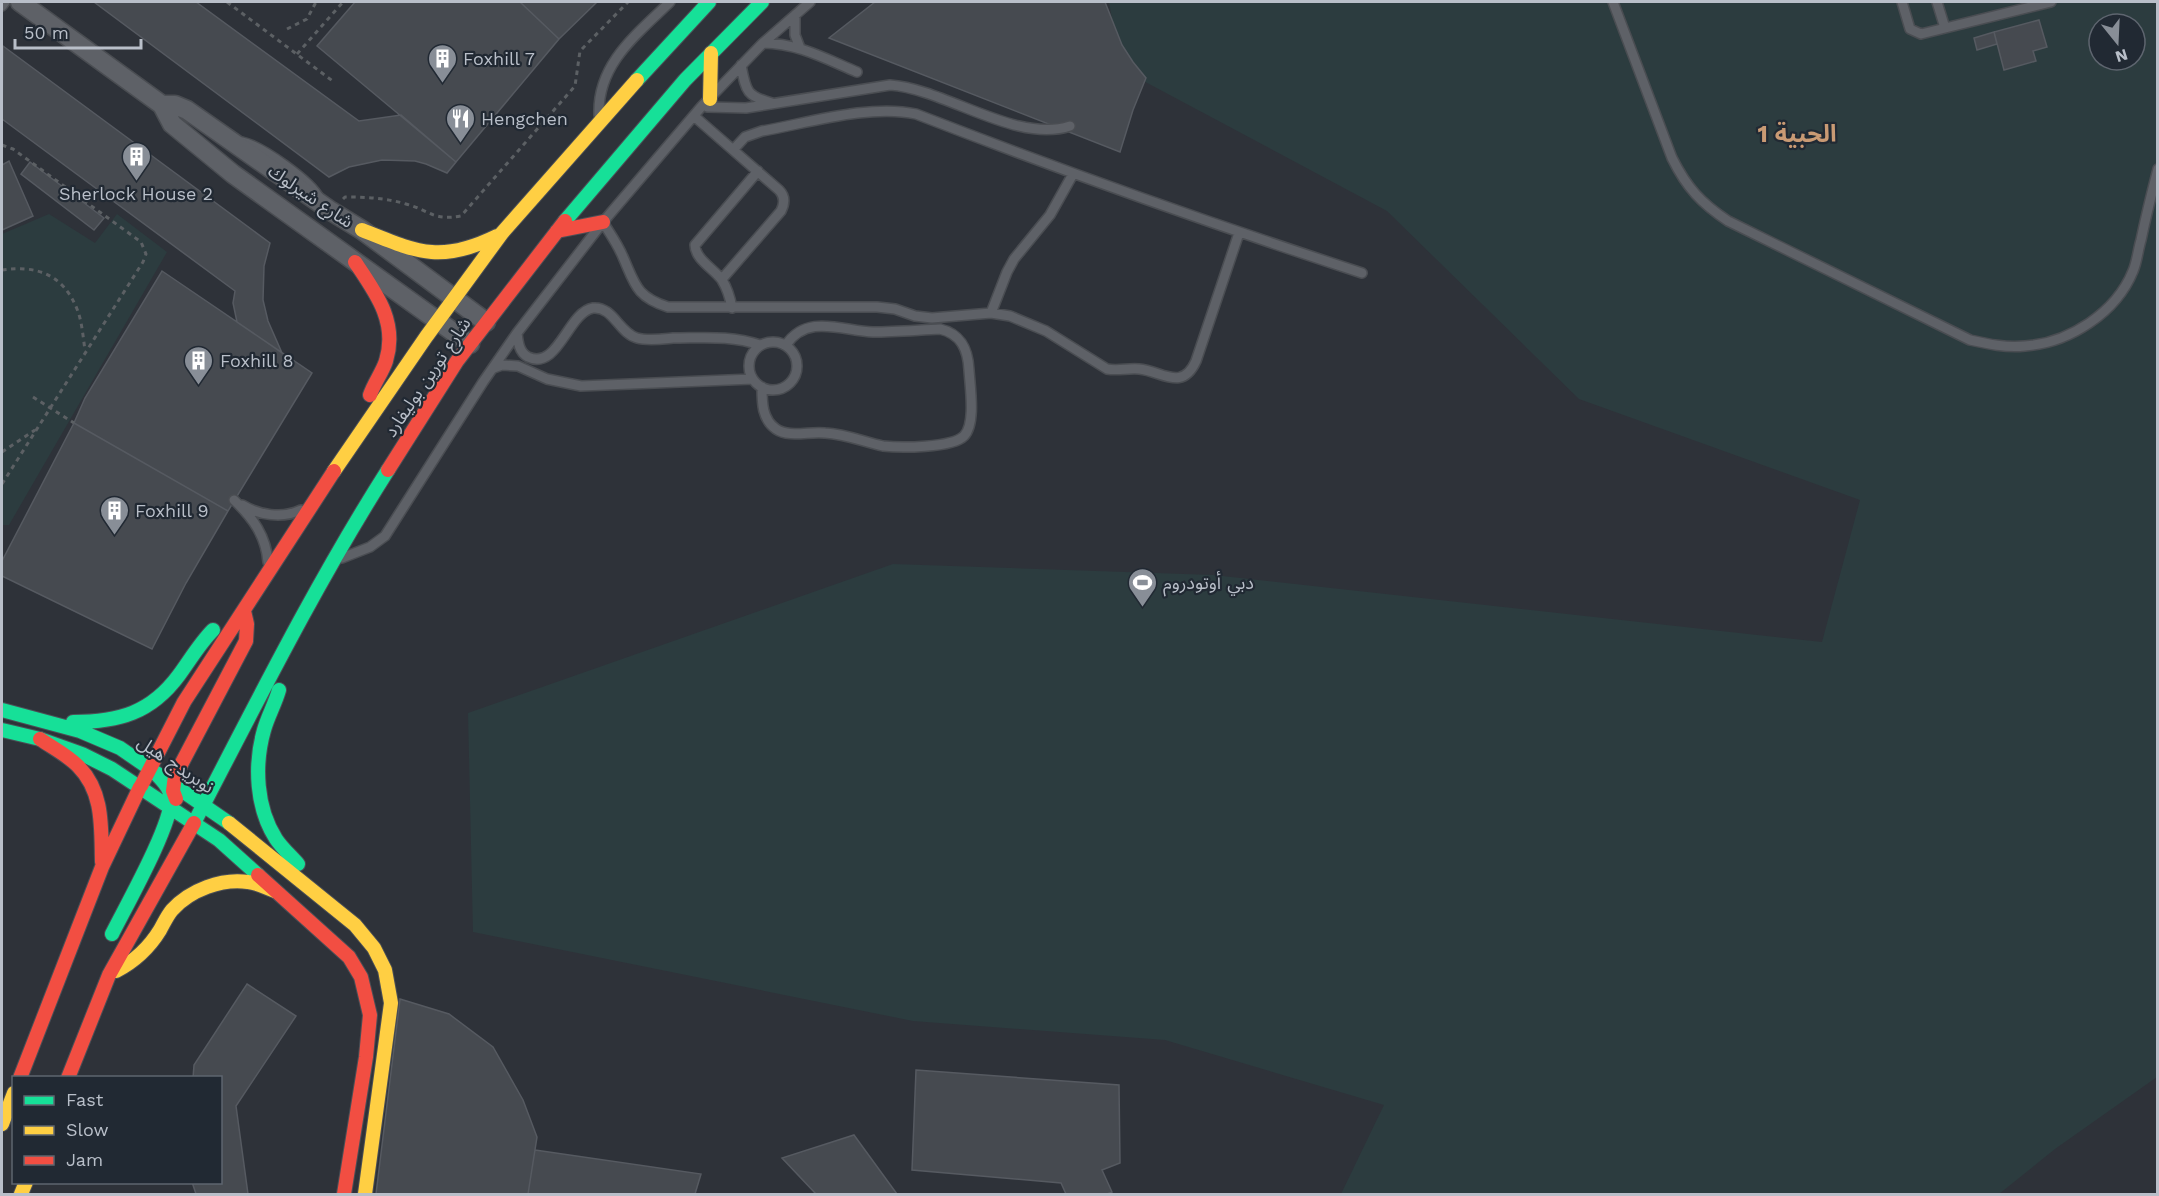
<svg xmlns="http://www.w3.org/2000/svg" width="2159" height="1196" font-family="'Work Sans','Noto Sans Arabic',sans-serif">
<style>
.green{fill:#2c3c3f;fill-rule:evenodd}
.building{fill:#464a50;stroke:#565a61;stroke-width:1.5}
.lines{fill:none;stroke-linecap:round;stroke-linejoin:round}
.lane-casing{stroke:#4a4d52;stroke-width:12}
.street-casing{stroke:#4a4d52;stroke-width:21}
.fast-casing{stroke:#4b4f56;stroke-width:16}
.slow-casing{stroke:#4b4f56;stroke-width:16}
.jam-casing{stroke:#4b4f56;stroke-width:16}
.path{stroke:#5c6064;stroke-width:3;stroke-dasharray:4.5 4.5;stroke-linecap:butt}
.lane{stroke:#5e6167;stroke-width:9}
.street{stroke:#5e6167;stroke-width:18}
.fast{stroke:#16e098;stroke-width:14}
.slow{stroke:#ffcf43;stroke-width:14}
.jam{stroke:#f24e42;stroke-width:14}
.labels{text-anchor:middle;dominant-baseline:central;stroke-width:4.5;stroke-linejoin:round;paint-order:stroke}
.poi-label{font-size:18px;fill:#b9bfc9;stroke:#212933;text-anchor:start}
.street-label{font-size:18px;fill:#b9bfc9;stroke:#212933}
.district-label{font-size:24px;font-weight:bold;fill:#c99a74;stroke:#212933}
</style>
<rect width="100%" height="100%" fill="#2e3239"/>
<path class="green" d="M1109,2h1048v1075l-102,72 -56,45h-658l43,-89 -219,-65 -252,-19 -440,-89 -5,-219 425,-149 320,11 609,67 38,-142 -281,-101 -192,-188 -266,-142zM2099,24h36v36h-36z
M49,214l46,29 22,-29 50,38 -158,273h-7v-291z"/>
<path class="building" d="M94,2h102l163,119 42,-6 55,47 -9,11 -21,-9 -11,-3 -33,-1 -33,7 -20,10z
M355,2h165l39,37 -103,123 -139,-116z
M520,2h77l-38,37z
M875,2h230l17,43 11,17 13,16 -13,32 -13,42 -291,-114z
M2039,20l8,27 -14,4 3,10 -32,9 -10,-38z
M1994,32l3,12 -20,6 -3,-12z
M3,46l267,197 -6,23 -1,34 5,21 14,32 -45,-31 -4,-19 2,-12 -233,-172z
M9,161l24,55 -31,14v-65z
M30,162l74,56 -10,12 -73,-56z
M162,271l150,102 -84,138 -154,-88 11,-25z
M74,423l154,88 -42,72 -34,66 -150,-73v-15z
M247,984l49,32 -60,90 12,88h-52l-4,-12h28v-104h-27l1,-13z
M400,999l49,15 44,33 30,53 14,37 -9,57h-152z
M916,1070l203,15 1,78 -18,7 10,22 -5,2h-41l-5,-11 -149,-13z
M854,1135l43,59h-81l-34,-36z
M535,1150l166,24 -6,20h-167z"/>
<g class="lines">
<defs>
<path id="lane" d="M1613,2l59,156c15,30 29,45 56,63l242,119c18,4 36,8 55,6 44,-3 91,-33 108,-75 4,-9 5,-21 8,-31 5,-24 11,-48 17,-71
M1902,2l8,27 11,5 130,-32
M1937,2l8,26
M2,6l3,-4
M795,15v20l5,13
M763,43c34,0 63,16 94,29
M741,65c5,26 5,31 31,38
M707,107l39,1 144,-23c56,4 126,59 180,41
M599,115c-2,-51 38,-81 71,-113
M694,116l85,74c6,6 6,13 2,21l-59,68
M242,142c19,4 69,39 77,56
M733,150l12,-13 17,-6c46,-8 108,-27 154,-17 147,57 296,110 446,159
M604,224c7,11 14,21 19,33 12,27 13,40 45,50h209l18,2 20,7 17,2 59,-5 19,3 36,15 61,38c11,2 21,-1 32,0 23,2 43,23 57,-8l43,-128
M732,308c-2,-11 -5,-20 -10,-28 -8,-11 -27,-21 -27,-35l63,-74
M991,313l16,-41 7,-13 36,-44 23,-41
M517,333c1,9 2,19 11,24 30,14 40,-45 65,-49 20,-2 26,25 44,30 11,3 25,1 36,0 30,0 58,-3 87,7
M749 366a24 24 0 1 1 48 0a24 24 0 1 1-48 0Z
M494,368l8,-3 16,1 29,13 34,7 172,-7
M762,387c0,16 0,32 14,42 13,9 34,2 49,4 21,1 39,9 58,13 17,2 69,2 81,-10 12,-12 6,-49 5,-66 -1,-21 -8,-36 -29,-41 -22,1 -45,3 -67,3 -30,-1 -66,-19 -87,13
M234,500c19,18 32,36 34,62
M242,505c17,10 40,14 59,5
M342,558l28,-11 15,-11 98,-154 34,-49 86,-111 99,-116 61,-63 47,-41"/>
<path id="street" d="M20,2l142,103 10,19 61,50 237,170
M162,105h13l12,5 144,101 31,19 124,92"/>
<path id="fast" d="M637,80l72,-78
M565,221l120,-141 77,-78
M279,690c-4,14 -11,26 -15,40 -10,35 -8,78 12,109 6,9 15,17 22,25
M2,710l78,21 40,17 109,75
M73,722c46,0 78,-9 106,-47 11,-15 21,-32 34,-45
M2,730l38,9 42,15 30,15 107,71 39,35
M194,823c62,-119 122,-240 194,-353
M112,934c14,-28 60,-109 59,-136 -1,-12 -13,-22 -21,-30"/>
<path id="slow" d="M710,99l1,-46
M362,230c55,22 78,34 135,6
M334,471l92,-134 76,-104 135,-153
M229,823l126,102 19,23 11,22 6,33 -26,191
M116,971c19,-10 33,-23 44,-41 4,-7 7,-14 12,-20 18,-20 50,-32 76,-28 10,1 18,6 27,9
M2,1124l12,-31
M21,1194l5,-12"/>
<path id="jam" d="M557,231l46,-9
M355,262c21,31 43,60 31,99 -4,12 -12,22 -16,34
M388,470l69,-109 108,-140
M40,739c13,9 27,16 38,27 26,26 23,62 24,96
M141,786l43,-84 150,-231
M176,799l-3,-8 2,-15 71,-135 1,-17 -3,-13
M258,875l91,82 12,20 9,38 -4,42 -22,137
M20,1078l82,-211 38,-80
M68,1078l41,-103 85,-152"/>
</defs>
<use href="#lane" class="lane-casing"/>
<use href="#street" class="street-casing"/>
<use href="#fast" class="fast-casing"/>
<use href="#slow" class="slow-casing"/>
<use href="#jam" class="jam-casing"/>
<path class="path" d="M227,2l107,80
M287,29l20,-10 9,-17
M297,54l46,-52
M2,145l11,4 128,93 5,12 -3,8 -141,222
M343,199l2,-2c21,0 41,1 61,7 25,7 27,17 55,12l114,-130 5,-35 48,-49
M2,270c34,-5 61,4 75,39 5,12 6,28 8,41
M33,397l41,26
M2,452l33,-22"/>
<use href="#lane" class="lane"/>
<use href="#street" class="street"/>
<use href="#fast" class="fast"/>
<use href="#slow" class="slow"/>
<use href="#jam" class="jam"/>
</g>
<defs>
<symbol id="building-pin" viewBox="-11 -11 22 30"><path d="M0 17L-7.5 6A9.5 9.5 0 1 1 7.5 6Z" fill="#888e97" stroke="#212933"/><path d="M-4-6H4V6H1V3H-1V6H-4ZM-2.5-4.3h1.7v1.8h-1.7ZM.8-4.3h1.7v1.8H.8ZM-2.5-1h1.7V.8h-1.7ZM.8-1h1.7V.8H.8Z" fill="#fff"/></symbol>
<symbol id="restaurant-pin" viewBox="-11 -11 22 30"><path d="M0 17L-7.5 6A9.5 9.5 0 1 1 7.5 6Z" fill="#888e97" stroke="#212933"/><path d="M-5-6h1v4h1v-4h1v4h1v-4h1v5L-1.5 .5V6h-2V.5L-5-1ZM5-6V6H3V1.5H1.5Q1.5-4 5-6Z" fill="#fff"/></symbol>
<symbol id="stadium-pin" viewBox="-11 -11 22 30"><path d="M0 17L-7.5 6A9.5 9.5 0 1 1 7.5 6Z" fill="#888e97" stroke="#212933"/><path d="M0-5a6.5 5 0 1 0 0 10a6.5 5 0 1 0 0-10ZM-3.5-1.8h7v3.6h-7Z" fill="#fff"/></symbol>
</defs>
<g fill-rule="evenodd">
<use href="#building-pin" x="426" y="42" width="33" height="45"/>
<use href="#restaurant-pin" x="444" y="102" width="33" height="45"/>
<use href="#building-pin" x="120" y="140" width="33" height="45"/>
<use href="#building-pin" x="182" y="344" width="33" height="45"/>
<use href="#building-pin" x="98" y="494" width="33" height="45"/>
<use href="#stadium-pin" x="1126" y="566" width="33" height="45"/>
</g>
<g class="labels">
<g class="poi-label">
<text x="463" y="58">Foxhill 7</text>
<text x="481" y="118">Hengchen</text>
<text x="136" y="193" text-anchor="middle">Sherlock House 2</text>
<text x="220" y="360">Foxhill 8</text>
<text x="135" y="510">Foxhill 9</text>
<text x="1163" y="582">دبي أوتودروم</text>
</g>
<g class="street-label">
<text transform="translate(311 196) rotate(34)">شارع شيرلوك</text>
<text transform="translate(427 377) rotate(-56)">شارع تورين بوليفارد</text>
<text transform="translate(176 764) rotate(34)">نوبريدج هيل</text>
</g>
<g class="district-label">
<text x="1797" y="134">الحبية 1</text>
</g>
</g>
<rect width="2159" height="1196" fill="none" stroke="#b9bfc9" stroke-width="6"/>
<rect x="12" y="1076" width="210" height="108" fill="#212933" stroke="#5e656f" stroke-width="1.5"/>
<rect x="24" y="1096" width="30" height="9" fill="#16e098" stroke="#5e656f" stroke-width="1.5"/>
<text x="66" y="1106" font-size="18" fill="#b9bfc9">Fast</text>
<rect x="24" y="1126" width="30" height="9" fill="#ffcf43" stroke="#5e656f" stroke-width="1.5"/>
<text x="66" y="1136" font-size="18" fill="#b9bfc9">Slow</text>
<rect x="24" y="1156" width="30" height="9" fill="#f24e42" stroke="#5e656f" stroke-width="1.5"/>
<text x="66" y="1166" font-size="18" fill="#b9bfc9">Jam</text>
<g transform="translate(2117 42) rotate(162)"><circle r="28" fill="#212933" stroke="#5e656f" stroke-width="1.5"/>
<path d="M0-4.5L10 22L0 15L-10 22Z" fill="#888e97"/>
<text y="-9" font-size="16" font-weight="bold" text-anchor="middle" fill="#b9bfc9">N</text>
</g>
<path d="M15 39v9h126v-9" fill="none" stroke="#b9bfc9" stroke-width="3"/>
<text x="24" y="39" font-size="18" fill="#b9bfc9" stroke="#212933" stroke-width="4.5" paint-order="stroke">50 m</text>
</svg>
